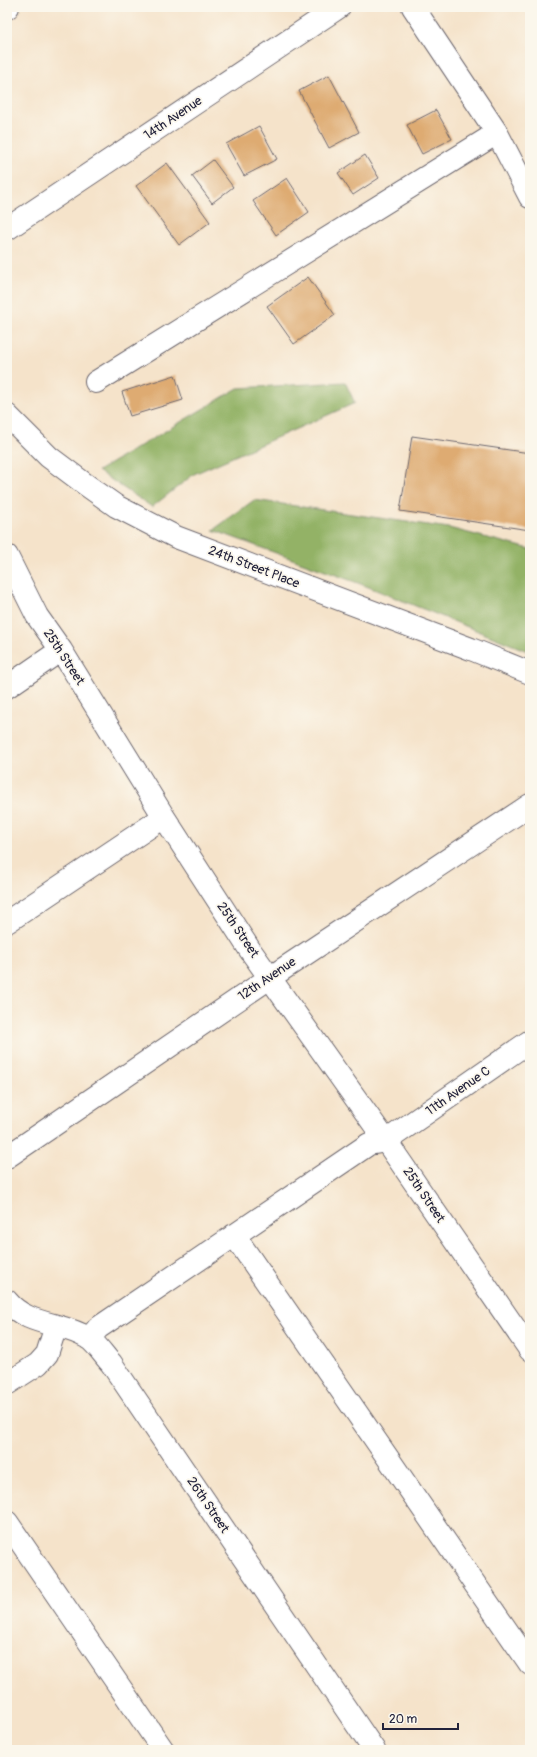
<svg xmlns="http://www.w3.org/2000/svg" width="537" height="1757" font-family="Pangolin,sans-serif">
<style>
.forest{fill:#93b266;stroke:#5a6a50}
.building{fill:#deab72}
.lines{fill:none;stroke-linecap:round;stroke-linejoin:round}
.minor-casing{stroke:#6c666d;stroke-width:24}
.minor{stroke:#fff;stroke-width:22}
.labels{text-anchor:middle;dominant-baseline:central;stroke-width:3.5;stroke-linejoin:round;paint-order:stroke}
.street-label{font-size:13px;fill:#22223b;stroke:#fbf7ec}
</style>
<rect width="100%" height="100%" fill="#fbf7ec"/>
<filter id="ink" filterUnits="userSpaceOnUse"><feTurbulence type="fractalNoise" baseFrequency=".025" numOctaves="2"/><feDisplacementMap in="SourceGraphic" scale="8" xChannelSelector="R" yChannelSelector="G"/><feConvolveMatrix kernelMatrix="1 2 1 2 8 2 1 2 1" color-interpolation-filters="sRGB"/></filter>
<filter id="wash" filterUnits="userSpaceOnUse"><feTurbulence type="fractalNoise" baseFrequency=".012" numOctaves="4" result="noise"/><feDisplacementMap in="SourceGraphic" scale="16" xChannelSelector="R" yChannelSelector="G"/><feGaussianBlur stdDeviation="0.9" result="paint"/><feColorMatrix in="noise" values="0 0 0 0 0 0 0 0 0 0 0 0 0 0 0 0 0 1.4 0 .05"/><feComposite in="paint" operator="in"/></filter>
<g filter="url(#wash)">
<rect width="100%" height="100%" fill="#f5e3ca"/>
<path class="forest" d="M345,382l10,21 -161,71 -42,33 -54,-36 140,-83z
M254,500l195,28 81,21v103l-164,-66 -153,-56z"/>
<g id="blocks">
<path class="building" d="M329,75l30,57 -30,16 -30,-57z
M436,110l16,29 -30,15 -15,-29z
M259,126l18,33 -33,17 -18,-32z
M365,155l14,23 -26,17 -15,-22z
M213,160l20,27 -21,16 -20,-27z
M167,163l43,59 -31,23 -43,-59z
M287,178l22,34 -33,23 -23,-34z
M308,277l27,38 -41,29 -27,-38z
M175,375l8,25 -53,16 -8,-24z
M412,436l118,17v77l-130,-19z"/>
</g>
</g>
<g filter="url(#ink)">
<use href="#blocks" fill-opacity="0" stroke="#6c666d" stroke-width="1"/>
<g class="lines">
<defs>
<path id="minor" d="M413,7l84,126 33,64
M7,8l1,-1
M7,229l332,-222
M96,382l401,-249
M7,415l42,42 36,27 31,22 60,31 295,112 59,24
M7,556l30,60 24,34 103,167 86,133 136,191 144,209
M7,687l54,-37
M7,922l157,-105
M7,1157l264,-180 259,-172
M234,1235l296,429
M7,1301c20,25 56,21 81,37 9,6 16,18 23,25l263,387
M89,1339l9,-11 271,-184 17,-3 144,-100
M7,1384l31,-20 9,-10 9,-28
M7,1522l156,228"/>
</defs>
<use href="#minor" class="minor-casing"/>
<use href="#minor" class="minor"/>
</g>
</g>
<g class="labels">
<g class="street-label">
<text transform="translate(173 118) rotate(-34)">14th Avenue</text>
<text transform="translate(254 567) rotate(21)">24th Street Place</text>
<text transform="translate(64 657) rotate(57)">25th Street</text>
<text transform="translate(238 930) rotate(56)">25th Street</text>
<text transform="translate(267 979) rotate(-34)">12th Avenue</text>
<text transform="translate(458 1091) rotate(-35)">11th Avenue C</text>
<text transform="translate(424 1195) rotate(56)">25th Street</text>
<text transform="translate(208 1505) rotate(56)">26th Street</text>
</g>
</g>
<rect width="537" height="1757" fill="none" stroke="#fbf7ec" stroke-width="24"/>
<path d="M383 1723v6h75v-6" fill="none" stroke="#22223b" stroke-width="2"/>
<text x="389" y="1723" font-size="12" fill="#22223b" stroke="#fbf7ec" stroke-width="3" paint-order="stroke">20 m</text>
</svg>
